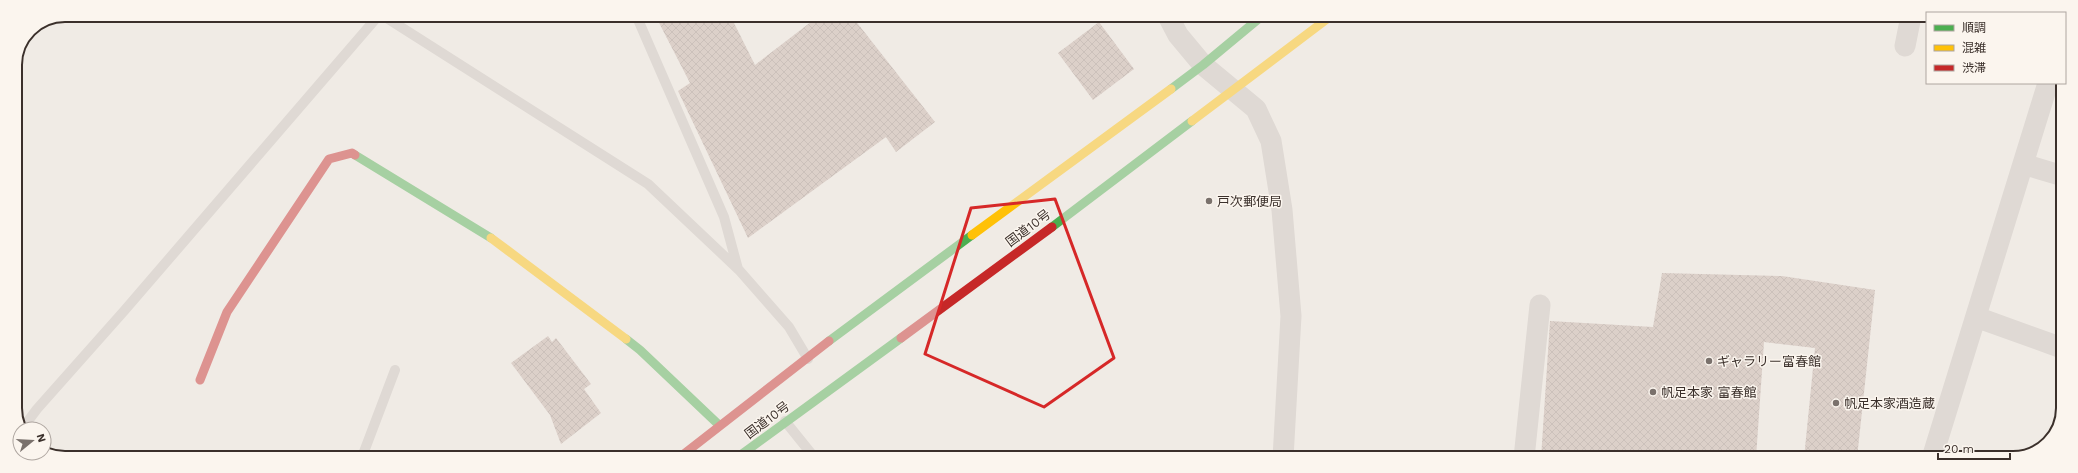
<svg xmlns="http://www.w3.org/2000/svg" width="2078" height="473" font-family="'Work Sans','Noto Sans JP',sans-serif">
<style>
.building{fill:url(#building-cross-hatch)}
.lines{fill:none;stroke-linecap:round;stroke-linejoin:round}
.lane{stroke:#c9c3be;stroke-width:10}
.street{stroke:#c9c3be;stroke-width:21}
.fast{stroke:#4caf50;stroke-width:9}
.slow{stroke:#ffc107;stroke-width:9}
.jam{stroke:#c62828;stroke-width:9}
.marked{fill:none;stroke:#d62828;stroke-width:3;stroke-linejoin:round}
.poi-dot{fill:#7a716c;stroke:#fbf5ee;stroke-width:1.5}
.labels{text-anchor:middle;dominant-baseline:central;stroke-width:3;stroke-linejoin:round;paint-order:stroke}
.poi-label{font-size:13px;fill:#3b302b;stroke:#fbf5ee;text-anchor:start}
.street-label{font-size:13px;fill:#3b302b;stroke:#fbf5ee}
.rim{fill:none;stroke:#3b302b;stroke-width:2}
</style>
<defs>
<pattern id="building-cross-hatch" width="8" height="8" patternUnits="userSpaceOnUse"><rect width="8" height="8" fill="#c3afa7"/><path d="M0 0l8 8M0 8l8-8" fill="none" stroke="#a08f88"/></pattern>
</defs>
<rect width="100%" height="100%" fill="#f0ebe5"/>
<path class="building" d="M655,15h75l25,50 65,-50h31l84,107 -39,30 -10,-15 -138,101 -70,-147 12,-8z
M1099,22l35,47 -41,31 -35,-47z
M1662,273l120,3 93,14 -18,168h-53l11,-110 -51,-6 -8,116h-215l9,-137 103,6z
M548,336l4,6 4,-4 35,46 -7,5 17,24 -40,31 -11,-29 -39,-52z"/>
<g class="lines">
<path class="lane" d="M382,15l266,169 91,86 50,57 19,32
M636,15l88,202 14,52
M785,421l29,36
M22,429l15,-20 87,-98 255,-296
M362,457l33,-87"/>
<path class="street" d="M1168,16l10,19 25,30 53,44 15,32 11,69 9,106 -8,142
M1905,46l6,-30
M2023,164l40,12
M1976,317l86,31
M1524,458l16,-153
M1932,458l116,-375"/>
<path class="fast" d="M1171,89l32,-24 59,-49
M355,155l136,83
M1052,227l140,-106
M626,339l14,11 79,75
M829,341l143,-106
M738,457l163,-119"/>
<path class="slow" d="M1192,121l139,-105
M972,235l199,-146
M491,238l135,101"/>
<path class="jam" d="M901,338l151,-111
M200,380l27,-68 102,-153 23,-6 3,2
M680,457l149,-116"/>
</g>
<path d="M0 0H2078V473H0ZM1055,199l59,159 -70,49 -119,-53 46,-146z" fill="#f0ebe5" fill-opacity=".55" fill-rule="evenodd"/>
<path class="marked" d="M1055,199l59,159 -70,49 -119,-53 46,-146z"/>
<g class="poi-dot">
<circle cx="1209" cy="201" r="4"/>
<circle cx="1709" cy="361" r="4"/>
<circle cx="1653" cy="392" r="4"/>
<circle cx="1836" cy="403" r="4"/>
</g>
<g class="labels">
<g class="poi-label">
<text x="1217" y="201">戸次郵便局</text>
<text x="1717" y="361">ギャラリー富春館</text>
<text x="1661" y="392">帆足本家 富春館</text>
<text x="1844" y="403">帆足本家酒造蔵</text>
</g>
<g class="street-label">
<text transform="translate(1028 228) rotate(-37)">国道10号</text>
<text transform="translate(767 420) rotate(-37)">国道10号</text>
</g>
</g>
<path d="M0 0H2078V473H0ZM65 22H2013A43 43 0 0 1 2056 65V408A43 43 0 0 1 2013 451H65A43 43 0 0 1 22 408V65A43 43 0 0 1 65 22Z" fill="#fbf5ee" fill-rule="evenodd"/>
<path class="rim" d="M65 22H2013A43 43 0 0 1 2056 65V408A43 43 0 0 1 2013 451H65A43 43 0 0 1 22 408V65A43 43 0 0 1 65 22Z"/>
<rect x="1926" y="12" width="140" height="72" fill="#fbf5ee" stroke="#aea6a0"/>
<rect x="1934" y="25" width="20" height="6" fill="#4caf50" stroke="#aea6a0"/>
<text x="1962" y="32" font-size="12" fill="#3b302b">順調</text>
<rect x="1934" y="45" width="20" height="6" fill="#ffc107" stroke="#aea6a0"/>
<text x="1962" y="52" font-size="12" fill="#3b302b">混雑</text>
<rect x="1934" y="65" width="20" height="6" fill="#c62828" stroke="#aea6a0"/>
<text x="1962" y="72" font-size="12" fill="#3b302b">渋滞</text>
<g transform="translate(32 441) rotate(72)"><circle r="19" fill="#fbf5ee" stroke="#aea6a0"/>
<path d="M0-3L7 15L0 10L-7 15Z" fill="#7a716c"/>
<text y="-6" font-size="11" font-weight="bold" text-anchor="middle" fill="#3b302b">N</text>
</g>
<path d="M1938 453v6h72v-6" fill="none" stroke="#3b302b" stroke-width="2"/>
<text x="1944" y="453" font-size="12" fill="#3b302b" stroke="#fbf5ee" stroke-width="3" paint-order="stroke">20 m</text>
</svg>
